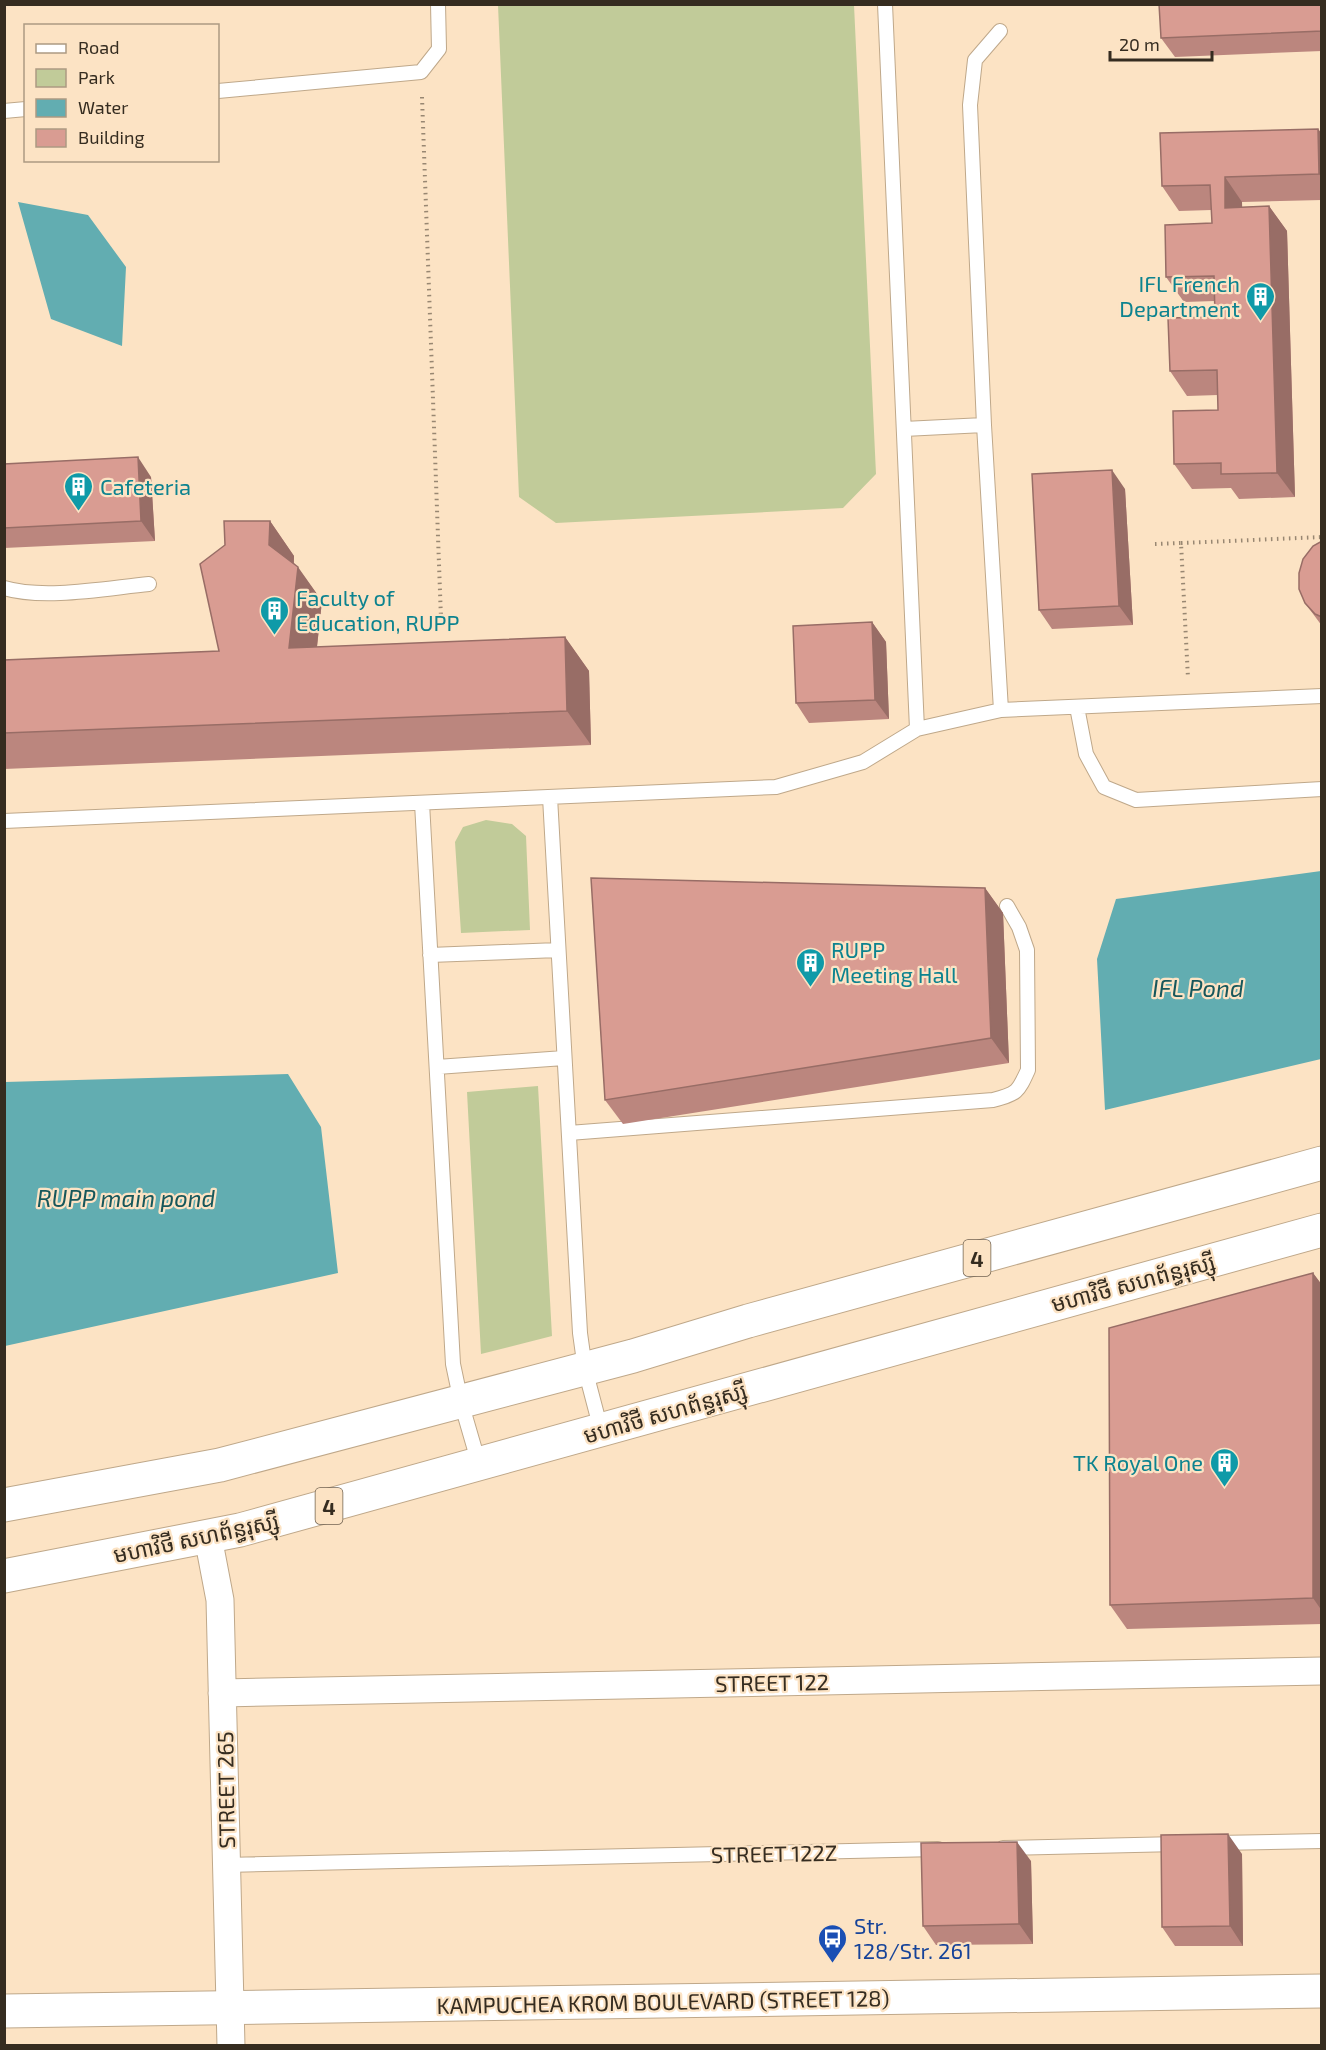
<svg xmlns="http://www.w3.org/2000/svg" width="1326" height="2050" font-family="'Exo 2','Noto Sans Khmer',sans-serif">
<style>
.green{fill:#c1cb99}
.water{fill:#62adb1}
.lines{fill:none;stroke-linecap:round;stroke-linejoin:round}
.lane-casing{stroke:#bfa88a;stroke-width:16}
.street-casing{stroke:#bfa88a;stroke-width:29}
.secondary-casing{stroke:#bfa88a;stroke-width:35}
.highway-casing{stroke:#bfa88a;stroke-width:35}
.path{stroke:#988772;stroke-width:4;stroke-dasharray:1.5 4.5;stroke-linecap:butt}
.lane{stroke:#fff;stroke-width:14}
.street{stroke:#fff;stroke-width:27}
.secondary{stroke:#fff;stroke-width:33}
.highway{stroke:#fff;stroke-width:33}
.wall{fill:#bb867e}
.shaded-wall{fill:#986d66}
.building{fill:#d99c92;stroke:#986d66;stroke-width:1.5}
.labels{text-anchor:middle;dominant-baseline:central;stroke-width:4.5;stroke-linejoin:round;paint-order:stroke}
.shield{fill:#fce3c4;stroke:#716351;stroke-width:1.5}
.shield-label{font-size:21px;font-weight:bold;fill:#352c20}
.culture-label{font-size:22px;fill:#0d838f;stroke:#fce3c4;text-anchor:start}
.street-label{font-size:22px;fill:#352c20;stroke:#fce3c4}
.transit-label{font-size:22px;fill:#164399;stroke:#fce3c4;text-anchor:start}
.water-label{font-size:24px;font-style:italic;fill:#17575b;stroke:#fce3c4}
</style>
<rect width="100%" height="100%" fill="#fce3c4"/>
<path class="green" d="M498,5h356l22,469 -33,34 -287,15 -37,-26z
M486,820l26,4 14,12 4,94 -69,3 -6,-91 8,-15z
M538,1086l14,250 -71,18 -14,-262z"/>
<path class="water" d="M18,202l70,13 38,52 -4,79 -71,-27z
M1321,871v188l-216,51 -8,-151 19,-60z
M288,1074l33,53 17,146 -333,73v-264z"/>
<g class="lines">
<defs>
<path id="lane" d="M885,4l32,725
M1000,31l-25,29 -5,45 14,320 17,285
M218,91l203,-19 18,-23 -1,-45
M4,111l22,-2
M904,429l80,-4
M4,588c41,12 103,0 145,-4
M1077,707l9,47 18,33 32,13 186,-11
M550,797l30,536 5,36 16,61
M422,803l31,561 8,38 18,62
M4,821l772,-34 87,-25 54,-33 84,-19 321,-14
M430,955l128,-5
M437,1067l127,-9
M569,1133l424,-33c24,-6 25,-8 35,-30l-1,-120 -8,-23 -12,-21
M1216,1843l106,-2
M1003,1848l175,-4
M226,1865l712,-16"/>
<path id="street" d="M208,1537l12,63 11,446
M222,1693l1100,-22"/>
<path id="secondary" d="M4,2011l1318,-20"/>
<path id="highway" d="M4,1505l216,-40 413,-109 115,-35 574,-158
M4,1576l236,-46 1082,-300"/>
</defs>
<use href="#lane" class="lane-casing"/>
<use href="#street" class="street-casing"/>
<use href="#secondary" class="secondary-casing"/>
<use href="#highway" class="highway-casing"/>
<path class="path" d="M422,97l19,522
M1181,543l141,-6
M1155,544l26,-1 7,135"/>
<use href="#lane" class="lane"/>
<use href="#street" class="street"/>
<use href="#secondary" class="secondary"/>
<use href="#highway" class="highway"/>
</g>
<path class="wall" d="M1322,4v47l-147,6 -14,-19z
M1318,129l4,5v66l-80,2v5l27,-1 18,25 8,266 -56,2 -8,-11 -39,1 -18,-25 44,-54v-15l-31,1 -17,-25 45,-54v-16l-31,1 -18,-25 46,-54 -1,-13 -32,1 -17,-25z
M4,464l147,13 4,64 -151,7z
M1125,489l8,136 -81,4 -13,-19z
M270,521l24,35v7l28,38 -5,46 248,-10 24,34 2,74 -587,24v-109l215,-9z
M1322,541v85l-17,-23z
M872,622l14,20 3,77 -80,4 -13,-20z
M985,888l18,25 6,150 -386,61 -18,-24z
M1313,1273l9,12v339l-195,5 -17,-24z
M1242,1854l1,92h-68l-13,-19z
M1031,1861l2,83 -97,1 -13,-19z"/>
<path class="shaded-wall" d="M1318,129l4,5v44l-3,-4z
M1225,177l17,25 1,31 -18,-25z
M1269,206l18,25 8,266 -18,-24z
M138,457l13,20 4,64 -14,-20z
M1112,470l13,19 8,136 -14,-19z
M270,521l24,35 -1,24 -24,-35z
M298,567l24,34 -9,81 -24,-34z
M872,622l14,20 3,77 -14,-19z
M565,637l24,34 2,74 -24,-34z
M985,888l18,25 6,150 -18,-25z
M1313,1273l9,12v326l-9,-13z
M1228,1834l14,20 1,92 -13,-20z
M1017,1842l14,19 2,83 -14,-20z"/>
<path class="building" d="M1159,4h163v27l-161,7z
M1318,129l1,45 -94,3v31l44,-2 8,267 -56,1v-11l-47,1 -1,-53 45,-1 -1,-40 -47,1 -2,-53 47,-1 -1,-41 -48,1 -1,-52 47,-2 -2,-38 -48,1 -2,-53z
M138,457l3,64 -137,7v-64z
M1112,470l7,136 -80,4 -7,-136z
M224,521h46l-1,24 29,22 -9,81 276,-11 2,74 -563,22v-73l215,-9 -19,-87 25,-19z
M1322,541v76l-7,-3 -10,-11 -6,-14v-16l4,-14 10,-13z
M872,622l3,78 -79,3 -3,-77z
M591,878l394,10 6,150 -386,62z
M1313,1273v325l-203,7 -1,-277z
M1228,1834l2,92 -68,1 -1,-92z
M1017,1842l2,82 -96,2 -2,-83z"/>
<defs>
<symbol id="building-pin" viewBox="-11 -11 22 30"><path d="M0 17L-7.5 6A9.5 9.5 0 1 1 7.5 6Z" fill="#0f9aa8" stroke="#fce3c4"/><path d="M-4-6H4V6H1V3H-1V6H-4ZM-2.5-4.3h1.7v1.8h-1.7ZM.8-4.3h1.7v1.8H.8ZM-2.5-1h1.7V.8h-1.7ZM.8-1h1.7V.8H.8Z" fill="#fff"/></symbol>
<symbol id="bus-pin" viewBox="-11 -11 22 30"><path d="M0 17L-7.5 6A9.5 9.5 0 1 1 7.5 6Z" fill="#1a4fb4" stroke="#fce3c4"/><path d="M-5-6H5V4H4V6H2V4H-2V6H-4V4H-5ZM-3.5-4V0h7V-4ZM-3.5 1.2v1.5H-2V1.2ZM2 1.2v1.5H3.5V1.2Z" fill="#fff"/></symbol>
</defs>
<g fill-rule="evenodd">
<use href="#building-pin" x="1244" y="280" width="33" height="45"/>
<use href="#building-pin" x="62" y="470" width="33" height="45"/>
<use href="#building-pin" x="258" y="594" width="33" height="45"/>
<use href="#building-pin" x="794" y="946" width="33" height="45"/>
<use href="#building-pin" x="1208" y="1446" width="33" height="45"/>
<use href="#bus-pin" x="816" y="1922" width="33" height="45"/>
</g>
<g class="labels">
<g class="shield">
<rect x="963.5" y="1240" width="27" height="36" rx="4.5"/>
<rect x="315.5" y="1488" width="27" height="36" rx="4.5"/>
</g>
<g class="shield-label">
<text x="977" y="1258">4</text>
<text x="329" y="1506">4</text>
</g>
<g class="culture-label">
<text x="1240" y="283" text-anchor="end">IFL French<tspan x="1240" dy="25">Department</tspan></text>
<text x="100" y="486">Cafeteria</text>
<text x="296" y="597">Faculty of<tspan x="296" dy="25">Education, RUPP</tspan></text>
<text x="831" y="949">RUPP<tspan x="831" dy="25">Meeting Hall</tspan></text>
<text x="1203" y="1462" text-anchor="end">TK Royal One</text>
</g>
<g class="street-label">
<text transform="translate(1133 1282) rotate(-15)">មហាវិថី សហព័ន្ធរុស្ស៊ី</text>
<text transform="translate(665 1412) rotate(-16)">មហាវិថី សហព័ន្ធរុស្ស៊ី</text>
<text transform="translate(196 1537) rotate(-12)">មហាវិថី សហព័ន្ធរុស្ស៊ី</text>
<text transform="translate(772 1682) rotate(-1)">STREET 122</text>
<text transform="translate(225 1790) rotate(-91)">STREET 265</text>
<text transform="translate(774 1853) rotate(-1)">STREET 122Z</text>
<text transform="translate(663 2001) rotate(-1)">KAMPUCHEA KROM BOULEVARD (STREET 128)</text>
</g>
<g class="transit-label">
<text x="854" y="1925">Str.<tspan x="854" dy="25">128/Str. 261</tspan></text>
</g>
<g class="water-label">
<text x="1198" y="987">IFL Pond</text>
<text x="126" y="1197">RUPP main pond</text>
</g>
</g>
<rect width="1326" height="2050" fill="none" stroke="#352c20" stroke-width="12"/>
<rect x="24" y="24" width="195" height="138" fill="#fce3c4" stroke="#ac9a82" stroke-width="1.5"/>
<rect x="36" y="44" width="30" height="9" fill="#ffffff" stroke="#ac9a82" stroke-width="1.5"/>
<text x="78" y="54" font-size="18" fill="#352c20">Road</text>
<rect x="36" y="69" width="30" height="18" fill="#c1cb99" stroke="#ac9a82" stroke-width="1.5"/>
<text x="78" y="84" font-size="18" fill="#352c20">Park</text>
<rect x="36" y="99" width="30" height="18" fill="#62adb1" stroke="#ac9a82" stroke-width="1.5"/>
<text x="78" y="114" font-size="18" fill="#352c20">Water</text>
<rect x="36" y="129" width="30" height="18" fill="#d99c92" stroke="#ac9a82" stroke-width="1.5"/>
<text x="78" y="144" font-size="18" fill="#352c20">Building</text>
<path d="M1110 51v9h102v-9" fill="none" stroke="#352c20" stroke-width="3"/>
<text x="1119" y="51" font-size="18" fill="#352c20" stroke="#fce3c4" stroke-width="4.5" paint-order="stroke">20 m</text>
</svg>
